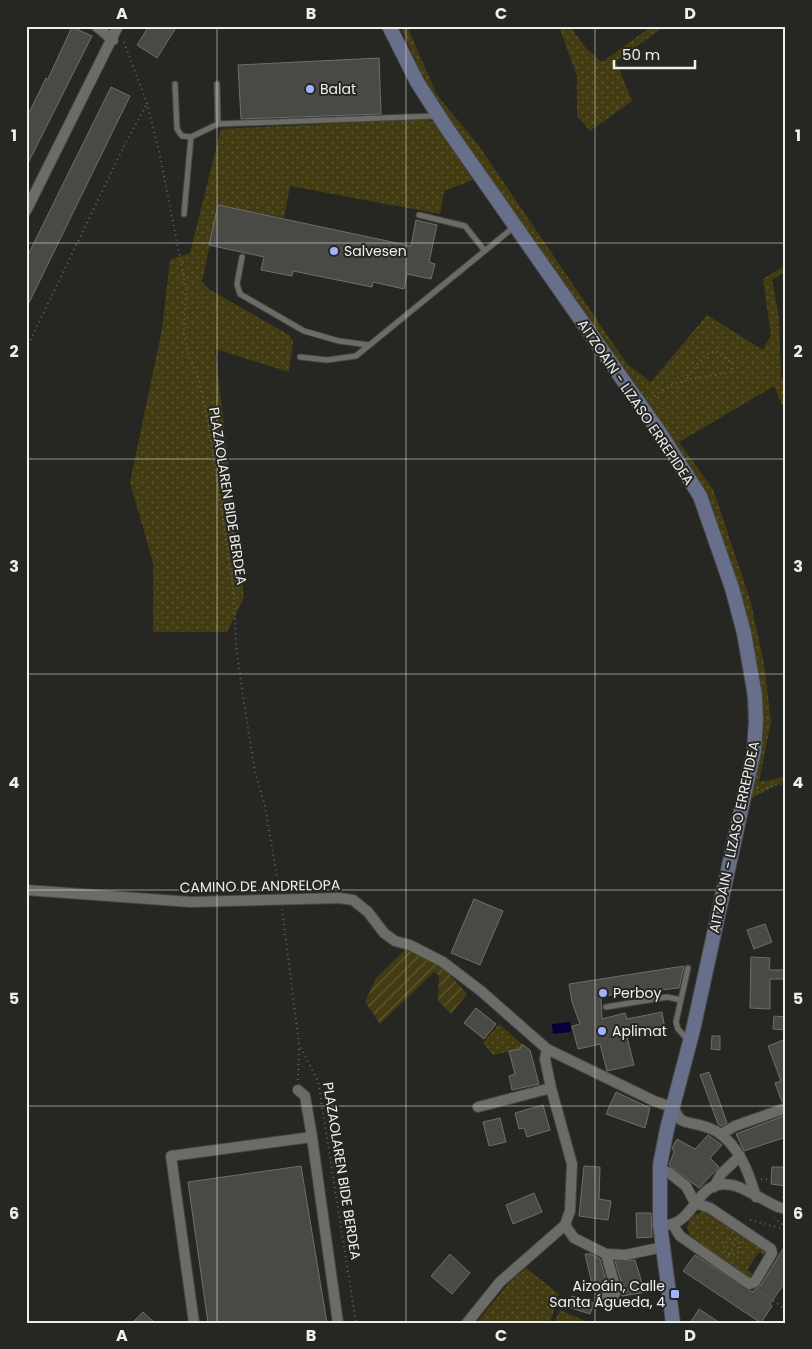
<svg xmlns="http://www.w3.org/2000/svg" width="812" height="1349" font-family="Poppins,sans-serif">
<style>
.grass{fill:url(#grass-dots)}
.garden{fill:url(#garden-furrows)}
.water{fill:url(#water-ripples)}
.building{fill:#494945;stroke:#6e6e6b}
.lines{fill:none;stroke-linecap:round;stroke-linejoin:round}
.lane-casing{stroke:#454542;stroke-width:7}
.street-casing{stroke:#454542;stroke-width:12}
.secondary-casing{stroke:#454542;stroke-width:16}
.path{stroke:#636361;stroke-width:2;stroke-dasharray:1 4;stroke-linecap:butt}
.lane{stroke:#6b6b68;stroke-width:5}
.street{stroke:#6b6b68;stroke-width:10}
.secondary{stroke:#676f8b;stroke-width:14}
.grid{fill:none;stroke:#efefed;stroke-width:1;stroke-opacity:0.55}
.poi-dot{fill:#9eb4fd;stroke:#262623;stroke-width:2}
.labels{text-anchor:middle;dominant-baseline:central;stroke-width:4;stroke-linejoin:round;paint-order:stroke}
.poi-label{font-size:14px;fill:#efefed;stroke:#262623;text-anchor:start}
.street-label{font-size:14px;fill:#efefed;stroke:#262623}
.neatline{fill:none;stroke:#efefed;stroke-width:2}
.grid-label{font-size:16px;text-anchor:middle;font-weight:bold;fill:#efefed}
</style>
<defs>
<pattern id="grass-dots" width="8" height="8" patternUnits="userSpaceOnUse" patternTransform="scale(1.25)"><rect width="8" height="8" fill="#433c12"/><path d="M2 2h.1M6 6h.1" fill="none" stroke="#5e5835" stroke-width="1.8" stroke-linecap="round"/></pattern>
<pattern id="garden-furrows" width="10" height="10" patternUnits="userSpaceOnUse" patternTransform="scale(1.25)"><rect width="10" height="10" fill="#433c12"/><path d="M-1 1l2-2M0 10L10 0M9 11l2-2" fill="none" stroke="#5e5835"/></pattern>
<pattern id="water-ripples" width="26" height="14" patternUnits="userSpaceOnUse" patternTransform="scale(1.25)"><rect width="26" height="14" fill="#05003c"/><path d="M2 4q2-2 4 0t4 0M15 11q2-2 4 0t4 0" fill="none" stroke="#2a2658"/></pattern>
</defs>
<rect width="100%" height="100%" fill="#262623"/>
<path class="grass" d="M400,26h7l30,69 42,51 148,218 24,18 56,-67 56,35 8,-15 -8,-56 23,-14v6l-14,9 7,38 2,58 5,10v29l-12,-29 -95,56 34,47 37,110 14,64 7,59 -12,60 21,-4 6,-5v7l-45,24 4,-29 3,-46 -4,-96 -26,-87 -50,-100 -228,-329z
M559,26h11l15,21 17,15 50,-36h13l-49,35 16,40 -42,30 -13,-15v-40z
M426,119l10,4 37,57 -29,11 -4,23 -150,-28 -6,32 -66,-13 -16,77 7,7 80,46 4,7 -4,30 -74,-23 29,249 -17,34h-74v-69l-23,-81 32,-153 8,-69 20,-7 31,-124z
M499,1024l23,20 -2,5 -27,6 -10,-12z
M702,1212l7,1 60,40 -2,3 -8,-4 -12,18 7,5 -3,5 -59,-41c-9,-12 -4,-23 10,-27z
M526,1268l33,26 -9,29h-74l34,-41z
M560,1310l30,13h-36z"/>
<path class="garden" d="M410,945l24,12 33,37 -16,20 -13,-13 1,-25 -5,-4 -54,52 -15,-22 11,-24z"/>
<path class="water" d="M570,1022l1,10 -18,2 -1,-10z"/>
<path class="building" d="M149,26h28l-20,32 -20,-13z
M72,27l20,9 -66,131v-48l20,-41 2,1z
M379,58l2,56 -140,5 -3,-54z
M111,87l19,9 -104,213v-50z
M218,205l193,41 5,-26 21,5 -8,37 6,2 -4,15 -24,-5 -3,15 -31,-7 -1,5 -79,-16 -1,5 -31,-6 3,-13 -55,-12z
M474,899l29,12 -23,54 -29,-12z
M765,924l7,18 -18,7 -7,-19z
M751,957l19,1 -1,12h17v9h-16v30l-20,-1z
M684,966l-5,22 -78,8 1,23 23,-6 2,6 35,-7 3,17 -38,8 7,28 -27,6 -7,-27 -22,5 -6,-23 8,-2 -8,-22 -3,-18z
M476,1008l20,16 -12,15 -20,-16z
M774,1016l12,1v13l-13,-1z
M712,1036h8v14l-9,-1z
M786,1039v62l-4,1 -7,-19 6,-2 -13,-35z
M522,1044l8,6 9,34 -27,6 -3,-14 6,-2 -6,-23 11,-2z
M709,1072l18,51 -6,3 -3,-2 -18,-49z
M616,1092l34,16 -5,20 -39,-14z
M543,1105l7,25 -23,7 -3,-9 -5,1 -4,-16z
M786,1115v22l-42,14 -8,-17z
M500,1118l6,24 -17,4 -6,-24z
M708,1135l14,10 -12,13 9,9 -20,21 -30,-23 5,-13 -2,-4 5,-9 18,10z
M301,1166l26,157h-119l-20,-141z
M584,1166l16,1 -1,32 12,2 -3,19 -29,-4z
M772,1167h14v19l-15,-2z
M534,1193l8,19 -29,12 -7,-19z
M636,1213h15l1,24 -15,1z
M786,1244v37l-16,23 2,2 -11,17 -78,-52 12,-16 57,37 9,-7z
M450,1254l20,19 -18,21 -21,-18z
M585,1254h6l9,5 8,29h-15z
M635,1260l7,23 4,-1 1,10 -25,4 1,-8 -8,-27z
M572,1296l22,7 -4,11 -22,-7z
M699,1309l21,14h-30z
M143,1312l12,11h-23z"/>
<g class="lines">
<defs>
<path id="lane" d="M175,84l2,45 5,7 9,1 27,-13 217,-8
M217,84l1,40
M184,214l7,-77
M419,215l46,11 20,25
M242,257l-5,27 3,10 64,37 35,10 30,4
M300,357l27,3 29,-4 158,-129
M606,1007l61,-10 14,3
M688,1040l-10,-11 -2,-7 12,-54"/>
<path id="street" d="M96,26l17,14
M26,211l92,-185
M26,890l165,12 148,-4 14,2 15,12 16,21 11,8 15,4 33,17 38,29 66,58 107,52 18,6 9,13 5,2c10,2 21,4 30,9 23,14 33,42 40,66
M298,1090l7,6 7,41
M478,1107l73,-19
M721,1134l14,-8 51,-18
M668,1172l18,14 9,17 15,5 61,41 1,4 -17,29 -6,2 -69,-48 -7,-11
M714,1187l7,-13 19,-18
M565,1225l9,13 32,16 10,36 -1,4 -13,1
M666,1225c32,-2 29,-51 70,-39 14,5 29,15 42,21l8,2
M606,1254l19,1 38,-8
M194,1323l-23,-167 141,-19 26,186
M467,1323l33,-41 65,-57 5,-14 2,-47 -21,-76 -6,-29 2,-10"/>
<path id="secondary" d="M389,26l28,56 29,45 214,306 40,63 32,92 12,45 11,63 1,24 -2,31 -61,279 -26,99 -7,36v60l13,98"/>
</defs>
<use href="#lane" class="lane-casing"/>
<use href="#street" class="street-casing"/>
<use href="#secondary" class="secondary-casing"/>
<path class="path" d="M124,42l23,62 12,47 27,137 -2,47 3,14 12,32 10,47 25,165 2,52 8,58 11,69 10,34 14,83
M26,349l101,-209 20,-36
M651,400c21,-23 54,-22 81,-28l1,-8 -17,-13 -10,3 -21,25
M757,792l17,-7 8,-1 4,5
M786,858v42
M282,909l17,136 19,36 38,242
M298,1080l1,-35
M761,1179l10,1
M783,1198l1,-12
M750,1220l30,8 2,-4 -8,-6
M724 1247a8 8 0 1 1 16 0a8 8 0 1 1-16 0Z
M729,1254l8,-13
M761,1292l25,18
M782,1323l4,-6"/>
<use href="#lane" class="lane"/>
<use href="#street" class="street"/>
<use href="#secondary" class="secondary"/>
</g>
<path class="grid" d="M217,26v1297M406,26v1297M595,26v1297M26,243h760M26,459h760M26,674h760M26,890h760M26,1106h760"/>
<g class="poi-dot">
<circle cx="310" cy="89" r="5"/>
<circle cx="334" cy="251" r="5"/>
<circle cx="603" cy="993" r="5"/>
<circle cx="602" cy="1031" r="5"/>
<rect x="670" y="1289" width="10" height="10" rx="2.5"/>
</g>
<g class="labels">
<g class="poi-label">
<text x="320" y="89">Balat</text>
<text x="344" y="251">Salvesen</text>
<text x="613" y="993">Perboy</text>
<text x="612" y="1031">Aplimat</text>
<text x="665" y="1286" text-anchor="end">Aizoáin, Calle<tspan x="665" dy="16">Santa Águeda, 4</tspan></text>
</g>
<g class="street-label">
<text transform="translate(636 402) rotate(56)">AITZOAIN - LIZASO ERREPIDEA</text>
<text transform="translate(228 496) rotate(81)">PLAZAOLAREN BIDE BERDEA</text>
<text transform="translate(734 837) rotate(-78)">AITZOAIN - LIZASO ERREPIDEA</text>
<text transform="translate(260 886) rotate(-1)">CAMINO DE ANDRELOPA</text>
<text transform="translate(342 1171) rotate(81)">PLAZAOLAREN BIDE BERDEA</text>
</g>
</g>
<rect width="812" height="1349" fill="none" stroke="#262623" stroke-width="55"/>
<path d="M614 60v8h81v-8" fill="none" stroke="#efefed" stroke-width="2.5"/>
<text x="622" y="60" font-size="15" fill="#efefed" stroke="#262623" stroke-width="4" paint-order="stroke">50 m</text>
<rect x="28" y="28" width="756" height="1294" class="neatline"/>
<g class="grid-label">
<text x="122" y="19">A</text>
<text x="311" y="19">B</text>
<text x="501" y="19">C</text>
<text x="690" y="19">D</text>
<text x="14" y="141">1</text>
<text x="798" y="141">1</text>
<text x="14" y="357">2</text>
<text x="798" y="357">2</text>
<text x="14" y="572">3</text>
<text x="798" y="572">3</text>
<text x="14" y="788">4</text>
<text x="798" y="788">4</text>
<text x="14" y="1004">5</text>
<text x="798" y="1004">5</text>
<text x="14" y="1219">6</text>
<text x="798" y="1219">6</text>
<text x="122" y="1341">A</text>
<text x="311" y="1341">B</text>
<text x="501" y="1341">C</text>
<text x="690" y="1341">D</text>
</g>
</svg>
